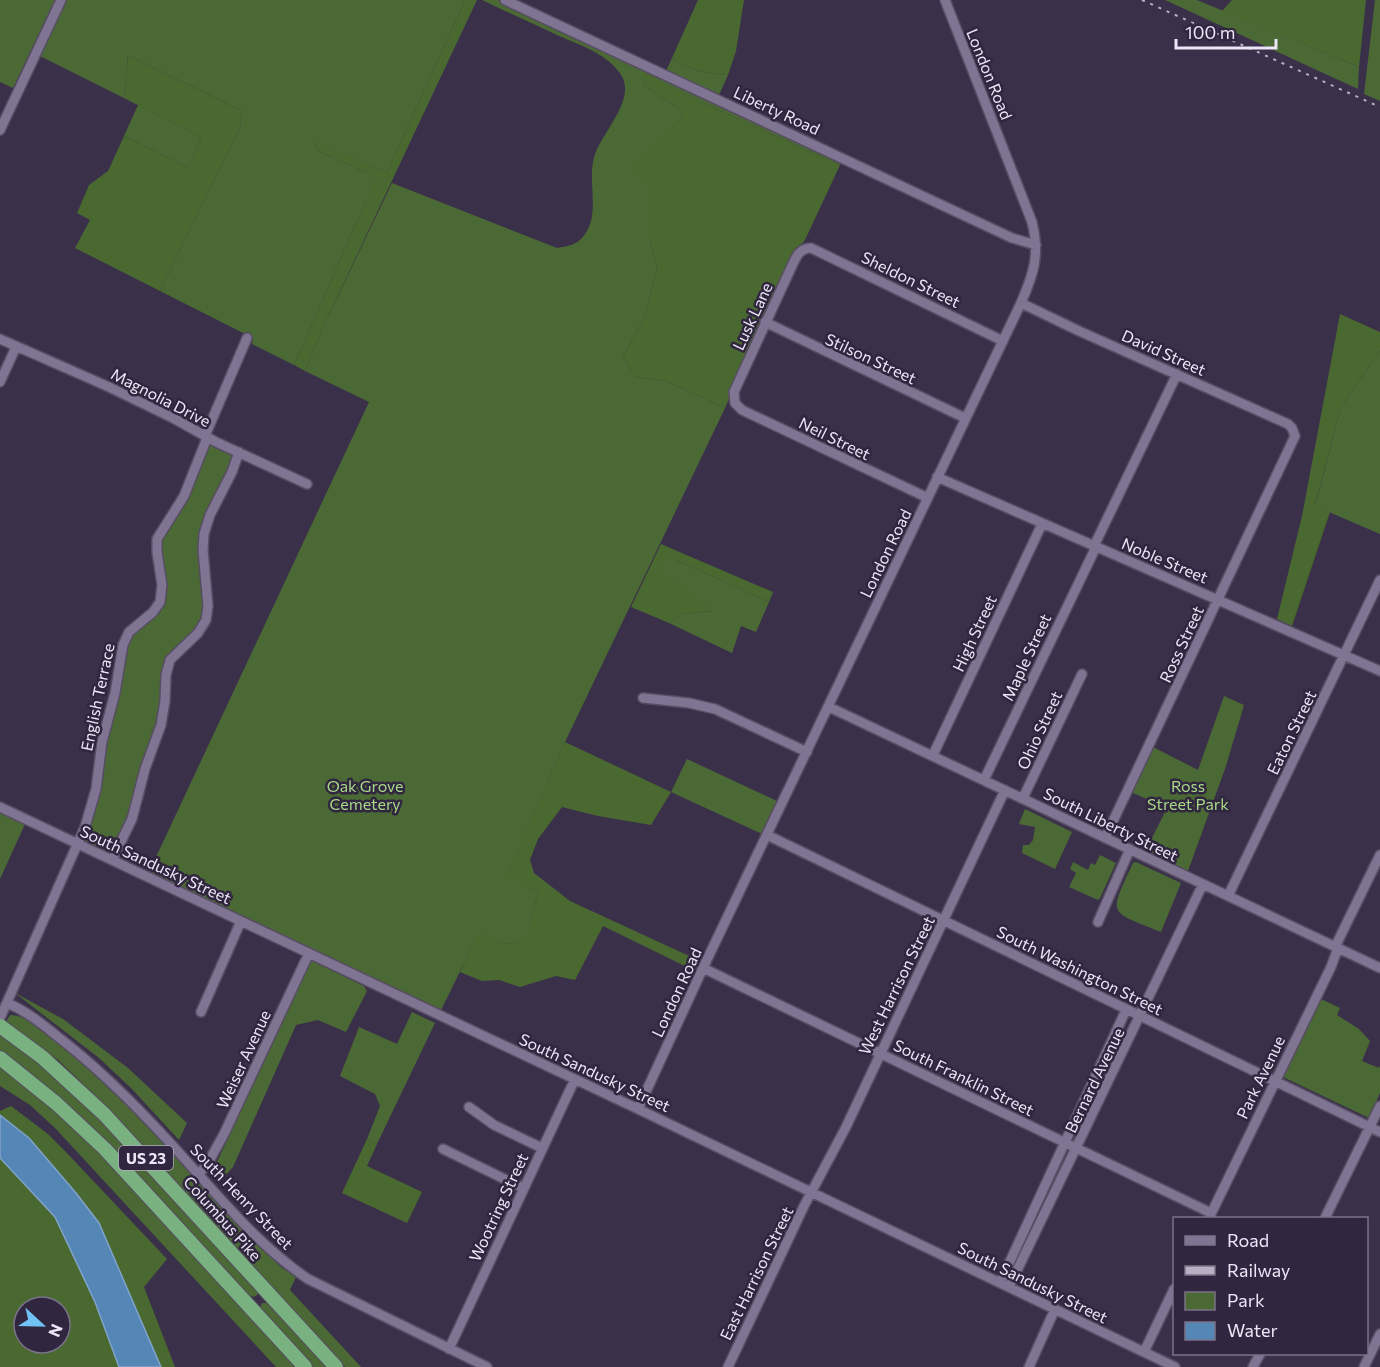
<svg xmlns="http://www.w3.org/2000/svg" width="1380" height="1367" font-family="Commissioner,sans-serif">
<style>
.green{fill:#4b6934}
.forest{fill:#496931;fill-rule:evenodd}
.water{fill:#5486b6;stroke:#82a3ca;stroke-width:1.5}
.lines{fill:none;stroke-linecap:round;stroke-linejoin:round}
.minor-casing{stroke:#574d63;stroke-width:12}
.highway-casing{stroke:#574d63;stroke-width:16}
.minor{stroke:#7f7491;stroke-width:9}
.highway{stroke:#79b180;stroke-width:14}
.rail{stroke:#b7b0c4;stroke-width:2;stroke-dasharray:3 6;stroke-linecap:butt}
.labels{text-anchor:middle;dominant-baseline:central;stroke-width:5;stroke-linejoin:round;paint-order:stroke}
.shield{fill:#30263f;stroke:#b4acc0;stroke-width:1.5}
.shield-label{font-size:15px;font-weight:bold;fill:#ece6f7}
.street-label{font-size:16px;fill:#ece6f7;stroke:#30263f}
.park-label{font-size:16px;fill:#a8d987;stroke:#30263f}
</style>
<rect width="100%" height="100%" fill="#3b304a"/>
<path class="green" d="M0,0h55l-42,88 -13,-6z
M66,0h399l-78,172 -72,-29 3,8 52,23 6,8 -12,23 -70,160 -42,-21 1,-6 -93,-47 80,-163 2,-17 -114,-56 -4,43 -84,-42z
M482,0h16l343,161 -1,4 -126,-57 -71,-35 2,14 36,23 1,7 -46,45 -3,8 17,17v54l7,27 -13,50 -21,39 12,20 31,4 59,27 -160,334 -58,133 31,17 -11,46 -19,6 -29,-11 -38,77 -292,-138 220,-470 -64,-31 20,-48 67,-140 165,65c12,-2 21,-3 28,-14 16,-23 1,-54 10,-80 9,-24 44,-58 24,-82 -15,-20 -40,-27 -62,-37 -25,-12 -50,-23 -75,-35z
M1165,0h32l162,67 -1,22z
M1375,0h5v101l-16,-7z
M672,58c17,13 35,15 56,17l-9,20 -53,-24z
M138,105l63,33 -13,29 -64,-31z
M1380,351v183l-65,-28 26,-99z
M212,443l12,5 8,8 -2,14 -21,43 -4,105 -9,13 -24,19 -6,11 -3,47 -29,99 -21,47 -31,-14 19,-71 22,-114 12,-24 24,-21 1,-69 45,-90z
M662,560h14l93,42 -13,30 -15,-6 -9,27 -63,-30 13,-9 32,-3 -58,-42z
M1224,696l20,9 -18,61 -38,105 -42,-21 21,-42 -36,-16 22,-45 45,23z
M687,759l90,42 -15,33 -91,-42z
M1025,809l47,23 -17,37 -33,-16 1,-8h6l4,-5 2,-13 -16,-3z
M0,812l25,12 -25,55z
M1100,855l16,8 -16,35 -2,2 -29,-13 7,-14 -6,-4 3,-7 15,8 3,-7 4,2z
M1136,862l45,21 -20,49c-53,-22 -53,-15 -28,-69z
M310,960l54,26 3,5 -21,41 -28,-12 -22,5 -63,142 -15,16 -7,-8z
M15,993l48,26 65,49 59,55 -8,17 -48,-52 -32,-30z
M1321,999l19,9 -3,7 22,14 11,12 -8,20 17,7 1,-2v27l-11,25 -86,-41z
M412,1012l23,11 -58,121 -10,-5 13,-33 -5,-12 -35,-18 19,-49 38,17z
M10,1015c18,0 33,16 47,26 77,61 139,136 205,207l19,19 15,10 -6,13 71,77h-16l-238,-260 -50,-48 -51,-37z
M0,1034l24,17 67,56 167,181v6l-4,3 -9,-3c-78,-85 -152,-174 -245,-244z
M0,1067l48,36 38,36 209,228h-19l-221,-239 -25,-23 -30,-19z
M262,1303h6l7,4 54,60h-17l-50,-56 -2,-4z"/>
<path class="forest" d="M465,0h12l-152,323 -20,48 -11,-6 70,-160 11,-23 -5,-8 -52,-23 -3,-9 72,30z
M698,0h46l-8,51 -8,24c-21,-2 -39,-4 -56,-17z
M1232,0h134l-7,67 -137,-56z
M128,55l114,56 -2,17 -80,163 -85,-43 15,-28 -13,-7 12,-28 19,-14 16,-35 64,31 13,-29 -77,-40z
M642,72l72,36 126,57 -35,75 -10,12 -70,156 -59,-27 -31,-4 -12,-20 21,-39 13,-50 -7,-27v-54l-18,-17 3,-8 47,-45 -1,-7 -36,-23z
M1340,314l40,18v19l-39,56 -26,98 15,7 -38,114 -15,-7 25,-103z
M661,544l112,48 -4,10 -93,-42h-13l-6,9 58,42 -33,3 -13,9 -38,-16z
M565,742l106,50 -20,33 -53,-9 -36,-9 -24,32 -8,21 4,13 36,28 130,60 -5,10 -92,-45 -28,54 -19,-4 -36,11 -21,-7 -17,1 -22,-9 19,-40 29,12 19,-7 11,-45 -32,-16z
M11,1106l37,28 16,16 103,109 -23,28 31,80h-14l-62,-144 -23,-30 -47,-55 -29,-23v-4z
M367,1139l10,5 -10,22 55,26 -15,31 -65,-30z
M0,1158l55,59 40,85 24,65h-119zM24,1307h36v36h-36z"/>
<path class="water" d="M0,1115l29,23 47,55 23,30 62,144h-42l-24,-65 -40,-85 -55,-59z"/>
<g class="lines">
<defs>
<path id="minor" d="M505,0l475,223 32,15 24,7
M0,130l61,-130
M1021,303l58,28 209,93 4,4 3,8 -190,402
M765,322l200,96
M0,339l109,48 64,31 43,24 91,42
M0,382l16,-35
M205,436l42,-98
M937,477l443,194
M928,498l-186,-88 -7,-7 -1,-11 56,-122c5,-10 8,-22 21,-22l192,93
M1094,546l83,-172
M643,698l46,5 26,6 92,43
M829,707l551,261
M933,755l109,-231
M984,780l112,-233
M1023,798l59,-124
M0,807l638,302 537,258
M767,835l613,297
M112,860l20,-41 13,-50 16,-44 4,-24 1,-26 4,-15 28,-27 8,-13 2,-14 -5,-56 1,-16 6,-19 22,-43 7,-20
M1228,896l152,-316
M1098,922l32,-73
M1335,947l45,-92
M703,968l508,245
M7,1003c22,9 41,26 60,41 45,36 85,78 123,121 37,41 72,83 118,114l179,88
M201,1012l40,-91
M0,1018l85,-191 11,-38 6,-47 13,-49 8,-48 6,-13 24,-20 7,-10 2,-17 -5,-33v-13l27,-43 23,-58
M469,1107l25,18 48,23
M638,1109l65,-141 318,-665c13,-30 19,-48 11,-81l-87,-222
M443,1149l80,39
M199,1174l9,-11 16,-29 85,-181
M1210,1216l121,-249 7,-19
M1325,1218l55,-112
M1000,1283l126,-273
M1009,1287l194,-403
M449,1349l126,-270
M1144,1352l30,-63
M728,1367l76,-161 42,-79 159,-337
M1029,1367l26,-58
M1253,1367l7,-13
M1364,1367l16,-33"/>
<path id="highway" d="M0,1026l42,31 62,57 232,253
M0,1058l57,46 48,45 200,218"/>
</defs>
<use href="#minor" class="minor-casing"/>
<use href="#highway" class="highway-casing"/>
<use href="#minor" class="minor"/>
<use href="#highway" class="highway"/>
<path class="rail" d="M1142,0l238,107"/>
</g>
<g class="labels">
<rect class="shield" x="119" y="1146" width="54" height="24" rx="4.5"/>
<g class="shield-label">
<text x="146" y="1158">US 23</text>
</g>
<g class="street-label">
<text transform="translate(990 74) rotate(68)">London Road</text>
<text transform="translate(777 110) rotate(25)">Liberty Road</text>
<text transform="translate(911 279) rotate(26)">Sheldon Street</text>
<text transform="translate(752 316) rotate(-65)">Lusk Lane</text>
<text transform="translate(1164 352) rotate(24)">David Street</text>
<text transform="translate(871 358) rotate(25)">Stilson Street</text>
<text transform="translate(161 397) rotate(27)">Magnolia Drive</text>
<text transform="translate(835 438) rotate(26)">Neil Street</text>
<text transform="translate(885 553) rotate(-64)">London Road</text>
<text transform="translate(1165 560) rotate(23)">Noble Street</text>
<text transform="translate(974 633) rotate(-65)">High Street</text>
<text transform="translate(1181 644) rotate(-65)">Ross Street</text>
<text transform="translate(1026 657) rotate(-65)">Maple Street</text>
<text transform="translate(97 697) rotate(-78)">English Terrace</text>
<text transform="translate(1039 730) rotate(-65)">Ohio Street</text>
<text transform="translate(1291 732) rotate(-64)">Eaton Street</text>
<text transform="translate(1111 824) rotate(26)">South Liberty Street</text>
<text transform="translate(156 864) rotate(25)">South Sandusky Street</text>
<text transform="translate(1080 970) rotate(26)">South Washington Street</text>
<text transform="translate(896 985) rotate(-64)">West Harrison Street</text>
<text transform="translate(676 992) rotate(-65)">London Road</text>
<text transform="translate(243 1059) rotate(-65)">Weiser Avenue</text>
<text transform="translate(595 1072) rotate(25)">South Sandusky Street</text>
<text transform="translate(964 1077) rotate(26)">South Franklin Street</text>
<text transform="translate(1260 1077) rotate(-64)">Park Avenue</text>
<text transform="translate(1094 1080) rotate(-64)">Bernard Avenue</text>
<text transform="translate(242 1196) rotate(46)">South Henry Street</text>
<text transform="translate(498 1207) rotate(-65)">Wootring Street</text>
<text transform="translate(223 1218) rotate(48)">Columbus Pike</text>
<text transform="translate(756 1273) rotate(-64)">East Harrison Street</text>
<text transform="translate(1033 1282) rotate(26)">South Sandusky Street</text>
</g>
<g class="park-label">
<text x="365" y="785">Oak Grove<tspan x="365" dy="18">Cemetery</tspan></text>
<text x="1188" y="785">Ross<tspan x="1188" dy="18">Street Park</tspan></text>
</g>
</g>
<rect x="1173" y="1217" width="195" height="138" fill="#30263f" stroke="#7b7389" stroke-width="1.5"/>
<rect x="1185" y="1236" width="30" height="9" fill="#7f7491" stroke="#7b7389" stroke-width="1.5"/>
<text x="1227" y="1247" font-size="18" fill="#ece6f7">Road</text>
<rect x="1185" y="1266" width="30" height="9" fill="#b7b0c4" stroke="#7b7389" stroke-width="1.5"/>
<text x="1227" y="1277" font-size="18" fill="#ece6f7">Railway</text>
<rect x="1185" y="1292" width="30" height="18" fill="#4b6934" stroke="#7b7389" stroke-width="1.5"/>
<text x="1227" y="1307" font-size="18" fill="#ece6f7">Park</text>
<rect x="1185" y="1322" width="30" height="18" fill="#5486b6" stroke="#7b7389" stroke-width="1.5"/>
<text x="1227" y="1337" font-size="18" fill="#ece6f7">Water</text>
<g transform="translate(42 1325) rotate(112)"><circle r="28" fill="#30263f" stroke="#7b7389" stroke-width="1.5"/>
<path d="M0-4.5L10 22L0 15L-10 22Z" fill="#70c1f4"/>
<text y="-9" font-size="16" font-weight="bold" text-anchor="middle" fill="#ece6f7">N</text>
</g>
<path d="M1176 39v9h100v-9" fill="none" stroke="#ece6f7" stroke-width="3"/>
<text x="1185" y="39" font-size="18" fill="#ece6f7" stroke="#30263f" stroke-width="4.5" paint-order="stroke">100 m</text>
</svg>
